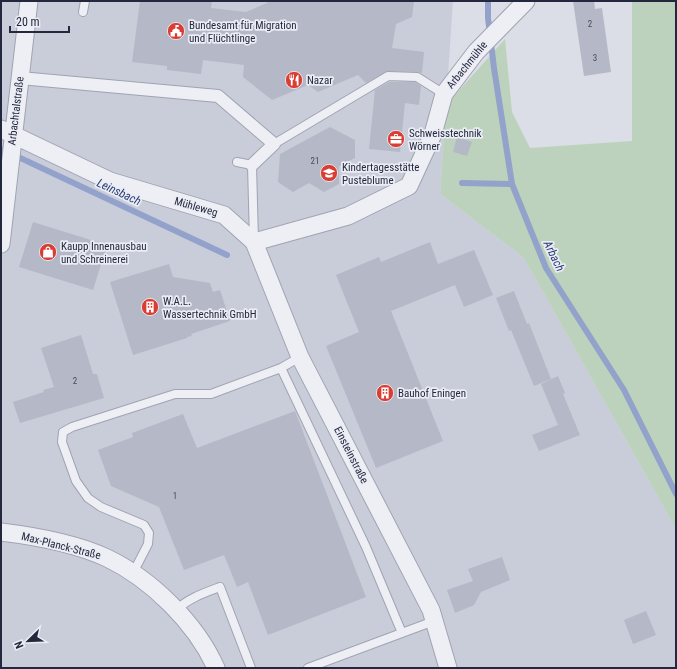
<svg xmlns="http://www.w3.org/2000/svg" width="677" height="669" font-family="'Roboto Condensed',sans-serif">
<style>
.built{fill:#c9ccd9}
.green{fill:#bdd2bc}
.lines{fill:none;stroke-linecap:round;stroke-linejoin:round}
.stream{stroke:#92a2cb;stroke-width:6}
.building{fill:#b5b8c7}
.service-casing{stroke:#a0a3b1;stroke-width:10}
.pedestrian-casing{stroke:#a0a3b1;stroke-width:14}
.minor-casing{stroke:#a0a3b1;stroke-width:19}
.service{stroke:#eeeff5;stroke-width:8}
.pedestrian{stroke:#eeeff5;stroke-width:12}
.minor{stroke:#eeeff5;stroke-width:17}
.labels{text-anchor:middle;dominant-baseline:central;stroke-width:3.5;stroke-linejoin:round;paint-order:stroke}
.number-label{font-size:9px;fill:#484c60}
.poi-label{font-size:11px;fill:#24283e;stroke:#ebedf5;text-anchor:start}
.street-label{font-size:11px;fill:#24283e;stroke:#ebedf5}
.water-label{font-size:12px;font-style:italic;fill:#2b3d76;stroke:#ebedf5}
</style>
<rect width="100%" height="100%" fill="#dbdde7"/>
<path class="built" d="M1,1h452l-13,193 84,64 152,271v139h-675z"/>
<path class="green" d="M632,1h44v528l-152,-271 -84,-64 6,-89 59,-66 7,73 18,36 102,-7z"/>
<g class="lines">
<path class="stream" d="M488,1v17l6,50 18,116 34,84 78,122 52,104
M1,149l226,106
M462,183l50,1"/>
</g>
<path class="building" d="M140,1h72l-1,7 35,4 21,-9 1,-2h146l-2,16 -16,7 -4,24 32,4 -2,21 -5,-1 -29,-1 -22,12 -8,-8 -40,17 -10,-7 -36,15 -29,-23 1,-12 -41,-5 -2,14 -34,-4v-4l-35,-4z
M573,1h21l1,8 7,-1 9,64 -27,4z
M389,82h26l6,4 -2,19 -14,-2 -5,49 -31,-3 6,-59z
M330,127l25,13v18l-16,8v18l-15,8 -15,-9 -16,9 -15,-10 2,-28z
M457,137l15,5 -5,14 -14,-4z
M33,222l74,23 -14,45 -74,-23z
M430,242l8,22 36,-14 19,45 -29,12 -9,-22 -64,26 52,130 -67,27 -50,-122 33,-14 -23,-57 43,-18 2,5z
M169,264l4,13 37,6 3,9 7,-2 10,31 -39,13 1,2 -5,1v1l-54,17 -23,-73z
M514,291l13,33 2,-1 22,56 -17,7 -23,-56 -2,1 -13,-33z
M81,335l12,39h4l7,24 -84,25 -7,-21 31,-10 -1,-2 11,-3 -13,-39z
M558,376l7,17 -2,1 17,41 -41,16 -7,-16 26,-10 -17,-41z
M295,411l71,186 -98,38 -20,-53 -11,5 -13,-32 -40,15 -25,-63 -48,-21 -13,-36 35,-13 -1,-4 51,-19 14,34z
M502,557l8,23 -29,12 -7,13 -19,8 -8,-23 26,-9 -5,-12z
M646,611l10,24 -23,9 -9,-24z"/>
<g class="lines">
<defs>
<path id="service" d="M83,12l2,-11
M274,144l114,-68 29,1 27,17
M237,162l15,3 2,76
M300,357l-19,11 85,179 36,86
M133,573l15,-29 1,-11 -5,-8 -43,-18 -13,-9 -12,-17 -14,-39 1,-10 9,-5 103,-33h36l70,-26
M176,610c13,-12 28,-17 44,-23l31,81
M308,668l126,-47"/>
<path id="pedestrian" d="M20,78l198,18 56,48 -22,21"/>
<path id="minor" d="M1,129l109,52 114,34 30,27 46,115 131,253 17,58
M254,242l94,-26 61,-30 24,-52 11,-40 32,-42 50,-51
M1,244l28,-243
M1,532c33,4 76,12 106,26 44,21 89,65 109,110"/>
</defs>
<use href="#service" class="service-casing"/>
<use href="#pedestrian" class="pedestrian-casing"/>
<use href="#minor" class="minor-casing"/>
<use href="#service" class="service"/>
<use href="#pedestrian" class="pedestrian"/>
<use href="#minor" class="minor"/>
</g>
<defs>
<symbol id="civic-disc" viewBox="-11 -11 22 22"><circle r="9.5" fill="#d93d33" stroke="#ebedf5"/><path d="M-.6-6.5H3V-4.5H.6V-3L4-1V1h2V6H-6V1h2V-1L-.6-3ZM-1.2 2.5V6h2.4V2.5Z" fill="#fff"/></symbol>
<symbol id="restaurant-disc" viewBox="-11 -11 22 22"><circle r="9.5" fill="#d93d33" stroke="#ebedf5"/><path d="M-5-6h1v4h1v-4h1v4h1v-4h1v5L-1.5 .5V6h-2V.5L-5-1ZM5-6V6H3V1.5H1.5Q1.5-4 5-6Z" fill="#fff"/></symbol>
<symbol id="office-disc" viewBox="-11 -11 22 22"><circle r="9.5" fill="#d93d33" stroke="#ebedf5"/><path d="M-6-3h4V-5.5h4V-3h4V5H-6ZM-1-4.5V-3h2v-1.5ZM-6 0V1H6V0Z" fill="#fff"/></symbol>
<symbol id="school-disc" viewBox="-11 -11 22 22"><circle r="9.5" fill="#d93d33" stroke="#ebedf5"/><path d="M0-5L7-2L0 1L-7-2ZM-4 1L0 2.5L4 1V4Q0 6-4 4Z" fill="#fff"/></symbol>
<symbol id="shop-disc" viewBox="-11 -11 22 22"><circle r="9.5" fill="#d93d33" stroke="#ebedf5"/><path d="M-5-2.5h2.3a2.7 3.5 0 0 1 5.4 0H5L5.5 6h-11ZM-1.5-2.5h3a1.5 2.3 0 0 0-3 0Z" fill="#fff"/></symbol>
<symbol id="building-disc" viewBox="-11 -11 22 22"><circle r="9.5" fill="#d93d33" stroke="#ebedf5"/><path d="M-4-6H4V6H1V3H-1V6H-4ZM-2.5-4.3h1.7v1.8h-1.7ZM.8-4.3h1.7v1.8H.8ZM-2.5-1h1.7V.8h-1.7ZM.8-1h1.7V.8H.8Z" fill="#fff"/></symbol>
</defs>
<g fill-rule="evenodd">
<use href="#civic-disc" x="166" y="21" width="20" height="20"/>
<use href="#restaurant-disc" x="284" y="70" width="20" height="20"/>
<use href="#office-disc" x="386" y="129" width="20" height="20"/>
<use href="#school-disc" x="319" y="163" width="20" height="20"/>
<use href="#shop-disc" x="38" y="242" width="20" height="20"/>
<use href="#building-disc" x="140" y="297" width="20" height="20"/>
<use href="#building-disc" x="375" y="383" width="20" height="20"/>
</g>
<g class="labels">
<g class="number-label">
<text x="590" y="24">2</text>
<text x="595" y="58">3</text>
<text x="315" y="161">21</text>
<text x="75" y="381">2</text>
<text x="175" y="496">1</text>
</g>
<g class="poi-label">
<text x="189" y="25">Bundesamt für Migration<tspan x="189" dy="13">und Flüchtlinge</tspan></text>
<text x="307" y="80">Nazar</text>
<text x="409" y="133">Schweisstechnik<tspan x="409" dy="13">Wörner</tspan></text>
<text x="342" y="167">Kindertagesstätte<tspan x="342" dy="13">Pusteblume</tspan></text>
<text x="61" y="246">Kaupp Innenausbau<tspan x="61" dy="13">und Schreinerei</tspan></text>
<text x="163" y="301">W.A.L.<tspan x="163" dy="13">Wassertechnik GmbH</tspan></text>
<text x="398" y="393">Bauhof Eningen</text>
</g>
<g class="street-label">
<text transform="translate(467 65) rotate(-51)">Arbachmühle</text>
<text transform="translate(16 111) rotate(-83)">Arbachtalstraße</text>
<text transform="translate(196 207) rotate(16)">Mühleweg</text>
<text transform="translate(351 455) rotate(63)">Einsteinstraße</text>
<text transform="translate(61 546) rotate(14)">Max-Planck-Straße</text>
</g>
<g class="water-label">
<text transform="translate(119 192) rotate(25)">Leinsbach</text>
<text transform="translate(554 256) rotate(64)">Arbach</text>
</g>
</g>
<rect width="677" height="669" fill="none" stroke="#24283e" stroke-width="4"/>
<g transform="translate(28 641) rotate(247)" stroke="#ebedf5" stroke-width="3" paint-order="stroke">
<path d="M0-3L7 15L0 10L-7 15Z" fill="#24283e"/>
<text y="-6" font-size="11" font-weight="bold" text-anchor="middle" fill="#24283e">N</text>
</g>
<path d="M10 26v6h59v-6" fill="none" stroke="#24283e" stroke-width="2"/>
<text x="16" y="26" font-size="12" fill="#24283e" stroke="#ebedf5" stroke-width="3" paint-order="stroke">20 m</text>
</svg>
